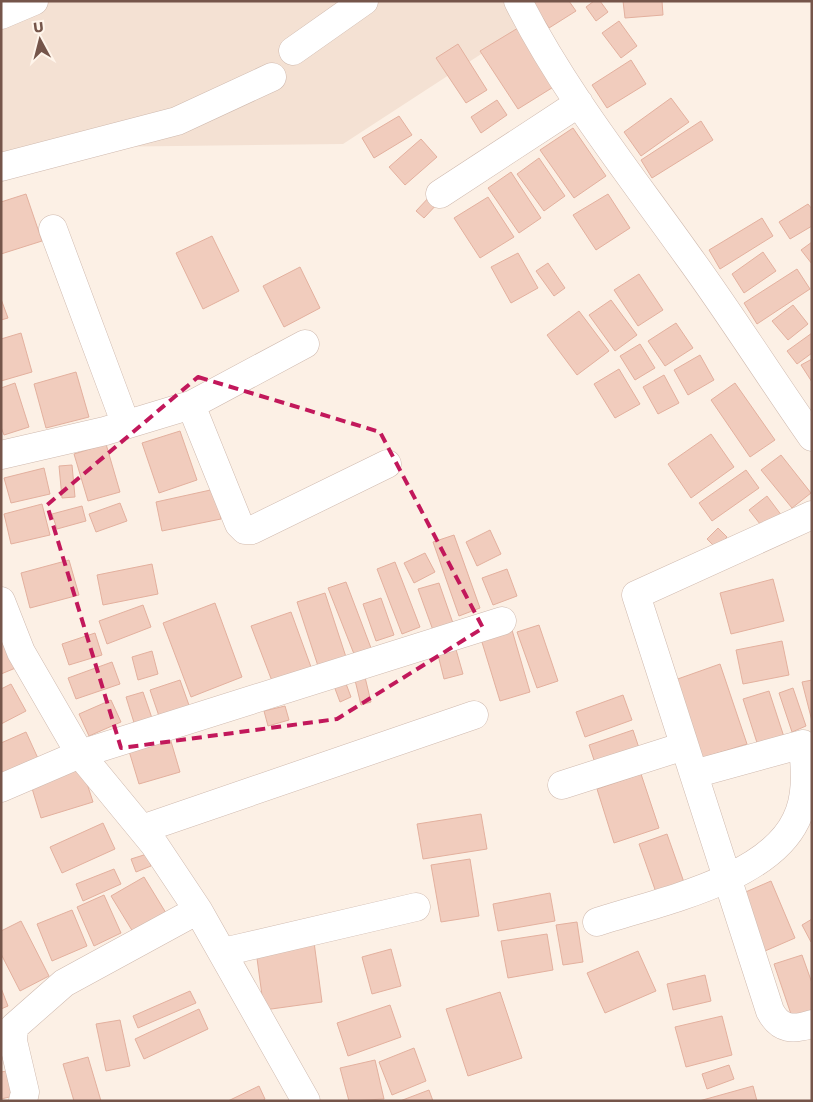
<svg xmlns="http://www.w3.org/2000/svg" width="813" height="1102" font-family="'Golos Text',sans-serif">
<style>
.residential{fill:#f4e1d3}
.building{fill:#f1ccbd;stroke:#e3b09e}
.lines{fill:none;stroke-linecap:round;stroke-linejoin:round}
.minor-casing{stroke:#cfb9ae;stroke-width:29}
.minor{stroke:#fff;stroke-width:28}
.marked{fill:none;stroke:#c2185b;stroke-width:4;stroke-dasharray:10 6;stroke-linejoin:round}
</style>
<rect width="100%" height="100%" fill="#fcf0e5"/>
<path class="residential" d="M1,1h514l14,22 -186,121 -246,3 -96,26z"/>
<path class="building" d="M532,1h37l7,10 -27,17z
M594,1h6l8,11 -12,9 -10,-14z
M623,1h39l1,14 -38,3z
M619,21l18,25 -16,12 -19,-25z
M518,28l37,58 -37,23 -38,-58z
M458,44l29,46 -21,13 -30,-45z
M631,60l15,24 -39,24 -15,-23z
M671,98l18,24 -48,34 -17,-24z
M497,100l10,15 -26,18 -10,-16z
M399,116l13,19 -38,23 -12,-20z
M701,121l12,19 -61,38 -11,-18z
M573,128l33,48 -32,22 -34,-48z
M421,139l16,18 -32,28 -16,-18z
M539,158l26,38 -21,15 -27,-37z
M511,172l30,46 -22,15 -31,-45z
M26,194l16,47 -41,13v-52z
M432,194l8,7 -16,17 -8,-7z
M608,194l22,34 -34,22 -23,-35z
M488,197l26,40 -34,21 -26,-40z
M808,204l4,5v17l-22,13 -11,-17z
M762,218l11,18 -53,33 -11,-19z
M212,236l27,55 -36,18 -27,-56z
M812,242v22l-11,-14z
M763,252l13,19 -32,22 -12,-19z
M518,253l20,35 -27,15 -20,-36z
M548,263l17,25 -11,8 -18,-25z
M300,267l20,41 -36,19 -21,-41z
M797,269l13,20 -53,35 -13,-21z
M639,274l24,36 -25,16 -24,-36z
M1,299l7,19 -7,2z
M611,300l26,35 -22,16 -26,-36z
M793,305l15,19 -20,16 -16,-19z
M579,311l30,40 -32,24 -30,-40z
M676,323l17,25 -28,18 -17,-25z
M21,333l11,39 -31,9v-42z
M812,333v20l-15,11 -10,-13z
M640,344l15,24 -20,12 -15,-24z
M700,355l14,25 -26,15 -14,-25z
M812,359v23l-11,-17z
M619,369l21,35 -25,14 -21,-34z
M76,372l13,45 -43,11 -12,-44z
M664,375l15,28 -21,11 -15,-27z
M15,383l14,44 -25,8 -3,-8v-39z
M735,383l40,57 -25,17 -39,-57z
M180,431l17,49 -38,13 -17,-50z
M711,434l23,33 -43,31 -23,-34z
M106,444l14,48 -32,9 -14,-47z
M781,455l30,38 -19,15 -31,-38z
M72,465l3,32 -13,1 -3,-32z
M44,468l6,26 -39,9 -7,-25z
M746,470l13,18 -47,33 -13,-18z
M215,489l6,30 -59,12 -6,-29z
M767,496l15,20 -18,13 -15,-19z
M120,503l7,18 -31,11 -7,-18z
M42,504l8,31 -39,9 -7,-30z
M82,506l4,15 -29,8 -5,-15z
M718,528l9,9 -11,11 -9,-9z
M490,530l11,24 -24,12 -11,-24z
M454,535l26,73 -21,8 -26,-74z
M425,553l10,19 -21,11 -10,-20z
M69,560l10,35 -49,13 -9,-35z
M395,562l25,65 -18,7 -25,-65z
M152,564l6,30 -55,11 -6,-30z
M507,569l10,27 -24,9 -11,-27z
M773,579l11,42 -53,13 -11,-41z
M346,582l25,66 -17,6 -26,-66z
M439,583l15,43 -20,7 -16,-44z
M325,593l21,64 -28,9 -21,-64z
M381,598l13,37 -18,6 -13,-37z
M215,603l27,74 -51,20 -28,-74z
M143,605l8,22 -44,17 -8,-23z
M291,612l20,55 -39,14 -21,-55z
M539,625l19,56 -21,7 -20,-56z
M1,627l17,40 -17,7z
M512,630l18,62 -30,9 -19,-62z
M95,633l7,22 -33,10 -7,-21z
M782,641l7,34 -46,9 -7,-34z
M455,646l8,28 -19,5 -7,-28z
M152,651l6,23 -20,6 -6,-23z
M112,662l8,22 -44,15 -8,-21z
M720,664l27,80 -48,15 -27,-78z
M364,673l7,29 -10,3 -7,-29z
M180,680l10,28 -30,11 -10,-29z
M812,680v41l-10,-39z
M345,681l6,16 -11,5 -6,-16z
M11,684l15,27 -25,13v-35z
M793,688l13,38 -14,6 -13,-39z
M769,691l16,49 -26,9 -16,-50z
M143,692l11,32 -18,5 -10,-32z
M623,695l9,25 -47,17 -9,-25z
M111,700l10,22 -32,14 -10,-22z
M285,706l4,14 -21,6 -4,-15z
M633,730l8,24 -44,15 -8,-24z
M26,732l15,33 -40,18v-40z
M170,738l10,34 -41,12 -10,-33z
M82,768l11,34 -52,16 -10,-33z
M641,774l18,54 -45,15 -17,-54z
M481,814l6,35 -64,10 -6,-35z
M103,823l12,26 -53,24 -12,-26z
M667,834l19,54 -28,10 -19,-54z
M147,854l4,12 -15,6 -5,-13z
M470,859l9,57 -38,6 -10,-57z
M114,869l7,15 -38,17 -7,-17z
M144,877l22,36 -33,19 -22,-36z
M771,881l24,57 -30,13 -24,-57z
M550,893l5,28 -57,10 -5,-27z
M104,895l17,38 -27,13 -17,-39z
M72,910l15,36 -35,15 -15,-37z
M812,919v22l-1,1 -9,-17z
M21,921l28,55 -29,15 -19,-37v-23z
M577,922l6,40 -20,3 -7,-40z
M547,934l6,36 -45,8 -7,-37z
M314,942l8,60 -58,8 -8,-59z
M391,949l10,37 -29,8 -10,-37z
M638,951l18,40 -51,22 -18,-40z
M802,955l10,28v30l-19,7 -19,-56z
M705,975l6,26 -38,9 -6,-26z
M1,988l7,18 -7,3z
M190,991l6,12 -58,25 -5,-12z
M500,992l22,66 -54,18 -22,-67z
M390,1005l11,32 -53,19 -11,-33z
M199,1009l9,20 -64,30 -9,-20z
M722,1016l10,39 -46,12 -11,-40z
M120,1020l10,46 -24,5 -10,-47z
M414,1048l12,33 -34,14 -13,-33z
M88,1057l13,44h-27l-11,-37z
M375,1060l9,39 -35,2 -9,-33z
M729,1065l5,14 -27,10 -5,-15z
M12,1070l6,25 -17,4v-27z
M259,1086l6,13 -3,2h-34z
M753,1086l4,15h-58z
M429,1090l4,11h-33z"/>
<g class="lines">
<defs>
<path id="minor" d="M518,1c46,91 111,172 170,255 43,59 82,121 124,181
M1,15l33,-14
M293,51l71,-50
M1,167l176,-46 95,-44
M440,194l139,-91
M53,229l73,196
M191,405l48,119 6,6h7l135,-66
M1,455l104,-24 86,-26 114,-61
M812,515l-176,80 134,416c10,19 23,19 42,13
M1,601l20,51 59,102 74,90 44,66 108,191
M562,785l122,-39
M1,788l79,-34 422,-133
M142,829l332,-114
M597,922c60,-20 170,-41 199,-102 12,-24 9,-51 7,-76l-109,30
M223,952l193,-45
M23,1101l2,-9 -12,-51 1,-14 50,-44 134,-73"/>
</defs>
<use href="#minor" class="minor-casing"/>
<use href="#minor" class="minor"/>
</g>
<path class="marked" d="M198,377l182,55 103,196 -146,91 -216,29 -74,-243z"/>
<rect width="813" height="1102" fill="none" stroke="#75554a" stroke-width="5"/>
<g transform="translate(40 40) rotate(353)" stroke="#fff5eb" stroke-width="4" paint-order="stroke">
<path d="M0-4L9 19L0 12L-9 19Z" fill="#75554a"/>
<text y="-8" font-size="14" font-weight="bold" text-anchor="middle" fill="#75554a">U</text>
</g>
</svg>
